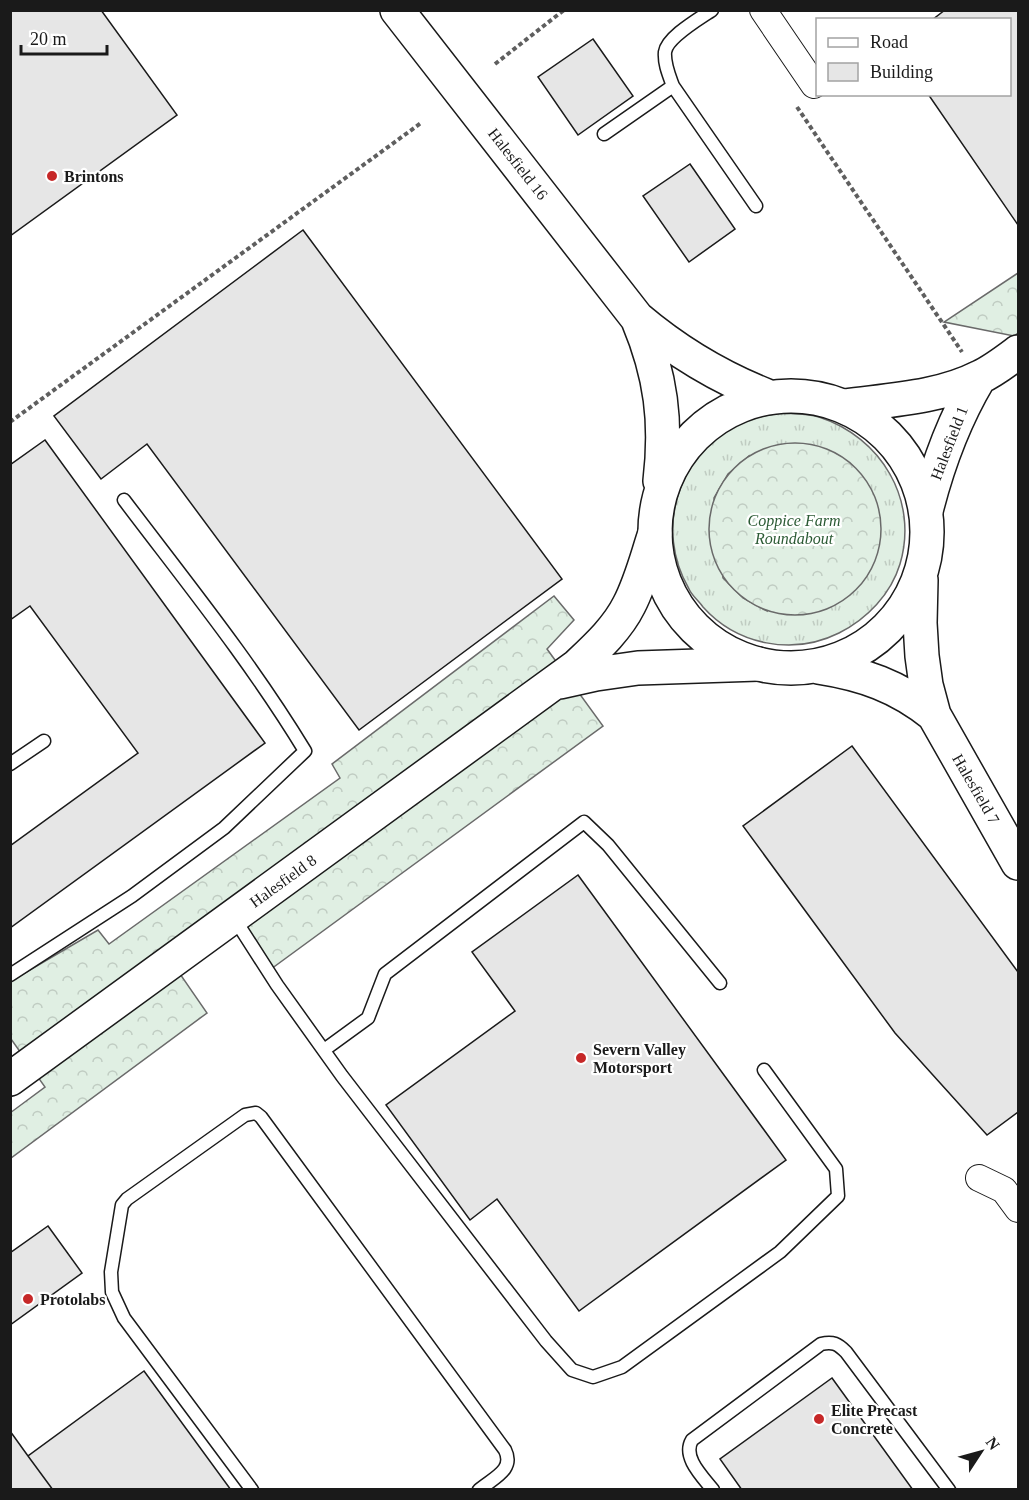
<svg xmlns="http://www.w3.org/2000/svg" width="1029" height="1500" font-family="Georgia,serif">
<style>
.grass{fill:url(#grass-tufts);stroke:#6a6a6a;stroke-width:1.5;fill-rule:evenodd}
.forest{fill:url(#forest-crowns);stroke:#6a6a6a;stroke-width:1.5}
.building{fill:#e6e6e6;stroke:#1a1a1a;stroke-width:1.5}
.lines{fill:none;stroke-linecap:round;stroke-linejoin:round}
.lane-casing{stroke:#1a1a1a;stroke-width:15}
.street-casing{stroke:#1a1a1a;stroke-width:28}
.secondary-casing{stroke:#1a1a1a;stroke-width:36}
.primary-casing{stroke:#1a1a1a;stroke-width:36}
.path{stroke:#5f5f5f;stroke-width:4;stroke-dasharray:4.5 3;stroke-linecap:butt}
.lane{stroke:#fff;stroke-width:12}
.street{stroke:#fff;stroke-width:26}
.secondary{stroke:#fff;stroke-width:33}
.primary{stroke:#fff;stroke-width:33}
.poi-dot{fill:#c62828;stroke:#fff;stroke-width:2}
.labels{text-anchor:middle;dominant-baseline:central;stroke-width:4.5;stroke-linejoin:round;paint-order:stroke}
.street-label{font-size:16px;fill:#1a1a1a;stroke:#fff}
.poi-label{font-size:16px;font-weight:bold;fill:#1a1a1a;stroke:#fff;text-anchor:start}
.park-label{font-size:16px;font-style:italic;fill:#2b5a34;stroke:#fff}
</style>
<defs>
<pattern id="grass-tufts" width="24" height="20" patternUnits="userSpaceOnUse" patternTransform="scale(1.5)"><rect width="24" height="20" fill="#e0efe3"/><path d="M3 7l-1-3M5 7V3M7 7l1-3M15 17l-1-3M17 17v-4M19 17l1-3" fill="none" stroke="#c0ccc2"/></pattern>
<pattern id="forest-crowns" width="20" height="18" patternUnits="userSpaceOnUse" patternTransform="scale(1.5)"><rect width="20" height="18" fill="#e0efe3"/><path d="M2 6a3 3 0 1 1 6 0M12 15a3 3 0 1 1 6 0" fill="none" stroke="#c0ccc2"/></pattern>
</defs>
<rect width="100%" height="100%" fill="#fff"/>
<path class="grass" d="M779,413c12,1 28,0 40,4 62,20 100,83 81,147 -9,30 -33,55 -61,69 -46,23 -102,12 -136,-26 -4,-6 -11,-11 -14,-18 -35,-60 -11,-135 50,-166 12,-6 27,-7 40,-10zM749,456l18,155 -24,-13 -20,-20 -9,-80 14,-24z"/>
<path class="forest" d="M1018,273v60l-4,3 -70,-14z
M709 529a86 86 0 1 1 172 0a86 86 0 1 1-172 0Z
M554,596l20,24 -27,29 56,77 -332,243 -31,-41 -60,46 27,39 -196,145 -1,-45 35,-26 -34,-48v-58l87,-51 11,14 231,-166 -8,-14z"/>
<path class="building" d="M10,10h91l76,105 -167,121z
M945,10h73v215l-90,-131h82v-74h-78z
M593,39l40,57 -55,39 -40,-58z
M690,164l45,65 -46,33 -46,-66z
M303,230l259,349 -203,151 -212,-286 -46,35 -47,-63z
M45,440l220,303 -255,185v-82l128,-93 -108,-147 -20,14v-155z
M852,746l166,226v140l-31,23 -92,-102 -152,-207z
M578,875l208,285 -207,151 -82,-112 -27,21 -84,-115 129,-94 -43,-59z
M48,1226l34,47 -72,52v-72z
M144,1371l87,119h-178l-25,-34z
M832,1378l81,112h-171l-22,-31z
M10,1431l18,25 25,34h-43z"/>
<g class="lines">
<defs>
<path id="lane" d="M712,10c-13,9 -45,27 -47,42 -1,12 4,23 8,34l83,120
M604,134l69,-48
M10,764l34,-23
M234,918l43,67 65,91 204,265 26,29 21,7 29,-10 158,-115 58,-56 -2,-27 -72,-99
M10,975l122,-79 92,-68 81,-77c-54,-89 -119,-169 -181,-251
M324,1050l44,-32 17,-44 199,-152 24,23 112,138
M252,1490l-128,-172 -12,-26 -1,-20 11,-67 5,-6 118,-84 11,-2 5,4 244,333c10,20 -12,28 -26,40
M713,1490c-11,-14 -31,-33 -21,-50l129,-96c12,-3 17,0 25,8l103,138"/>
<path id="street" d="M763,10l51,75
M979,1178l25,12 14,19"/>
<path id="secondary" d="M845,406c44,-6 94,-8 135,-29 13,-6 26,-16 38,-25
M926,511c12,-48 28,-91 53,-133
M560,682l36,-8 42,-6 120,-4
M10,1079l567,-413c19,-18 40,-37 52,-61 12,-23 18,-48 26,-72"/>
<path id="primary" d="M397,10l240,308c40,34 82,59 130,78
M638,320c23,55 29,102 22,161
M655 532a136 136 0 1 1 272 0a136 136 0 1 1-272 0Z
M921,580l-1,43 2,33 4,29 8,30 84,148
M818,667c45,7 80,19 116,48"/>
</defs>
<use href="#lane" class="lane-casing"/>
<use href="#street" class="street-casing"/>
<use href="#secondary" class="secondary-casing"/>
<use href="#primary" class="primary-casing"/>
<path class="path" d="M495,64l69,-54
M797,107l165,245
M10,422l411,-299"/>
<use href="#lane" class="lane"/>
<use href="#street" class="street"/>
<use href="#secondary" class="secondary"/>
<use href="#primary" class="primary"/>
</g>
<g class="poi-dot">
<circle cx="52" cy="176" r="6"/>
<circle cx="581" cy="1058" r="6"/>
<circle cx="28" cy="1299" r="6"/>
<circle cx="819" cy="1419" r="6"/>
</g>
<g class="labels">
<g class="street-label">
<text transform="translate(518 164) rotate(52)">Halesfield 16</text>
<text transform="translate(949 443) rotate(-69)">Halesfield 1</text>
<text transform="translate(976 789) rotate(60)">Halesfield 7</text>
<text transform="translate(283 881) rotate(-36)">Halesfield 8</text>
</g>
<g class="poi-label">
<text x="64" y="176">Brintons</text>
<text x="593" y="1049">Severn Valley<tspan x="593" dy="18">Motorsport</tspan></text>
<text x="40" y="1299">Protolabs</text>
<text x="831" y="1410">Elite Precast<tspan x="831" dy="18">Concrete</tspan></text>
</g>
<g class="park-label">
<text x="794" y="520">Coppice Farm<tspan x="794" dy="18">Roundabout</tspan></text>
</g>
</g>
<rect width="1029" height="1500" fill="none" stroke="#1a1a1a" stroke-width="24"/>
<rect x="816" y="18" width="195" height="78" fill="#ffffff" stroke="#a3a3a3" stroke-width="1.5"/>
<rect x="828" y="38" width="30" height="9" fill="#ffffff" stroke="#a3a3a3" stroke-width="1.5"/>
<text x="870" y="48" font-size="18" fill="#1a1a1a">Road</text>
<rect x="828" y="63" width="30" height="18" fill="#e6e6e6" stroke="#a3a3a3" stroke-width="1.5"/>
<text x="870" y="78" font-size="18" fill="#1a1a1a">Building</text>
<g transform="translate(981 1452) rotate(54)" stroke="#ffffff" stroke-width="4.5" paint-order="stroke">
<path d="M0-4.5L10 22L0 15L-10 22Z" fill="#1a1a1a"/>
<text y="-9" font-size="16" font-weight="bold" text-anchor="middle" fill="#1a1a1a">N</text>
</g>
<path d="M21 45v9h86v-9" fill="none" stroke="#1a1a1a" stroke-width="3"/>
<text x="30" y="45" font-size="18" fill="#1a1a1a" stroke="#ffffff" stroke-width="4.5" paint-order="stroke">20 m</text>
</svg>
